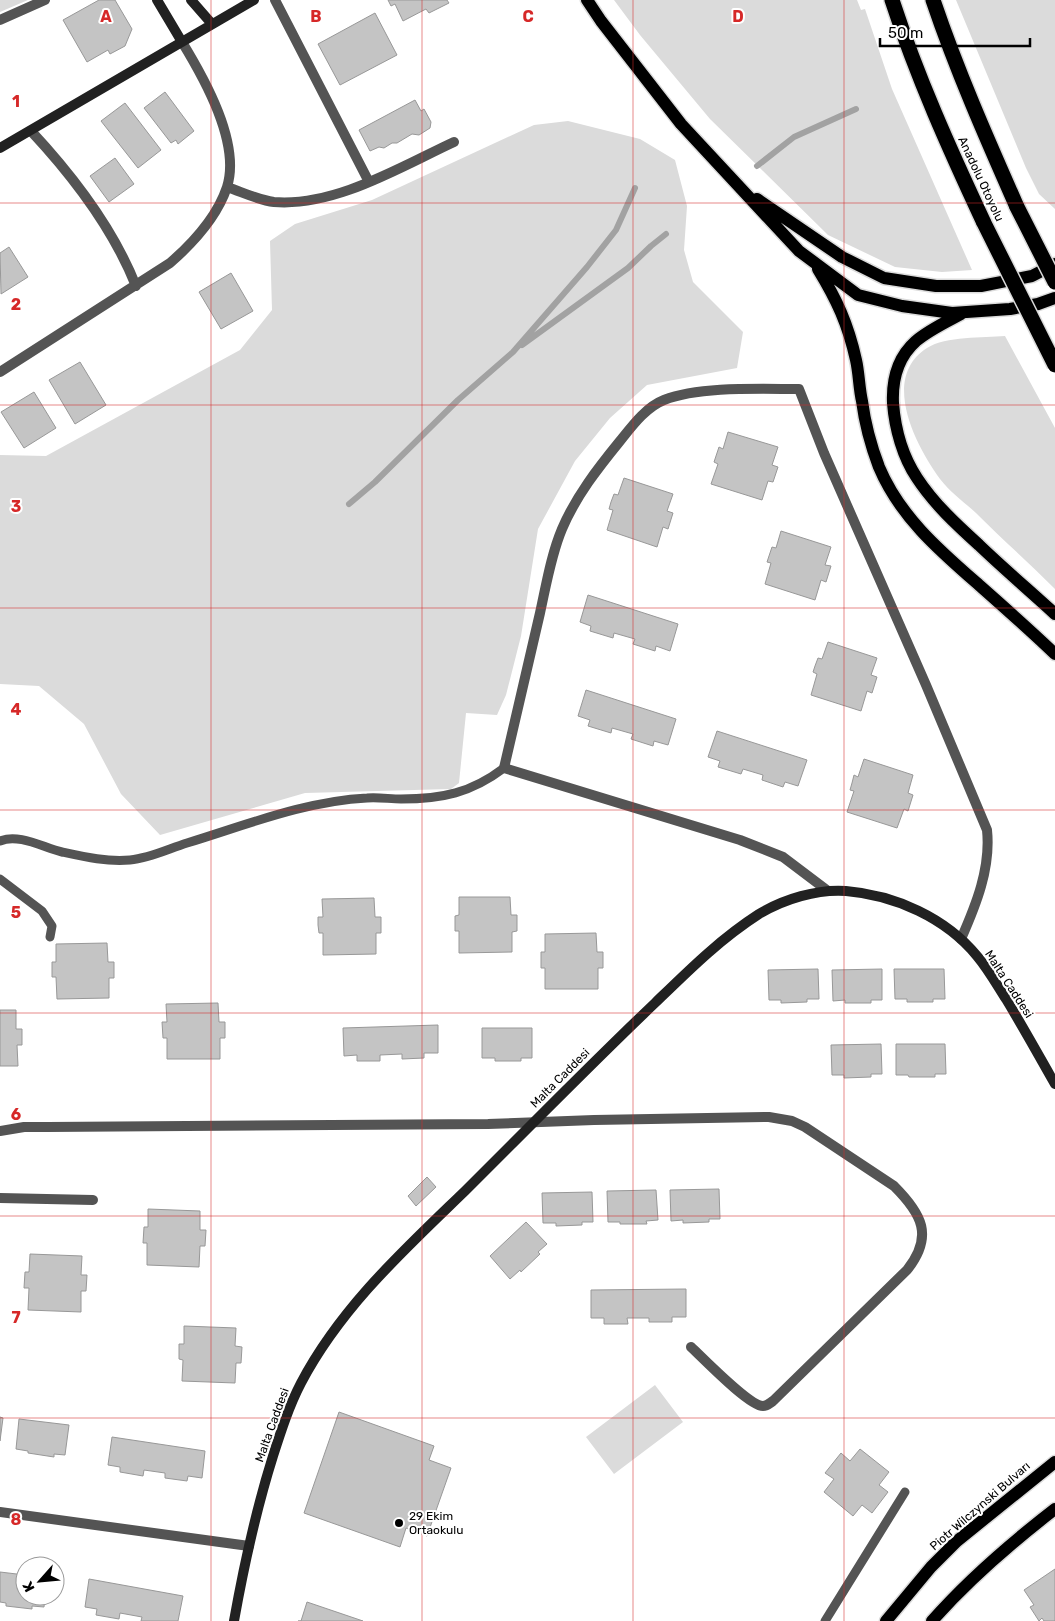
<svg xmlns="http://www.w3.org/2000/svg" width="1055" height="1621" font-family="Rubik,sans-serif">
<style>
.green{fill:#dbdbdb}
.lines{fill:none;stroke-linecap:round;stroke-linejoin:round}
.stream{stroke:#a2a2a2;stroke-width:6}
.building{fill:#c4c4c4;stroke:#989898}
.primary-casing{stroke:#dbdbdb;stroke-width:15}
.highway-casing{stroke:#dbdbdb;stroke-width:18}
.lane{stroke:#545454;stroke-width:9}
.street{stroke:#545454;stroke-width:10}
.secondary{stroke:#212121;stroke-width:10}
.primary{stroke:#000;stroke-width:12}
.highway{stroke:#000;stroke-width:15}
.highway-bridge-casing{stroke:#dbdbdb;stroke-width:18;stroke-linecap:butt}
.highway-bridge{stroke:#000;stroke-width:15}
.grid{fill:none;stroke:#d62828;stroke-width:1;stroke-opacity:0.55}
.poi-dot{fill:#000;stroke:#fff;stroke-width:2}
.labels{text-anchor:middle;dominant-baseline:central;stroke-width:4;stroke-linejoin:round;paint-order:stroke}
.street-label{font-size:12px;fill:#000;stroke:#fff}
.poi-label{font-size:12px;fill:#000;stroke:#fff;text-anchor:start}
.grid-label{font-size:16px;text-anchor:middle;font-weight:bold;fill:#d62828;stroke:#fff;stroke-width:4;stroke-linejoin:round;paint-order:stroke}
</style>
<rect width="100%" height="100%" fill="#fff"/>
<path class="green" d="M0,0h28l-28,12z
M614,0h243l4,10 4,-1 27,80 80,181 -30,2 -47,-5 -67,-32 -118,-116 -70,-84z
M956,0h99v209l-16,-15 -13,-26z
M568,121l72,18 35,21 12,46 -3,44 9,32 50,50 -6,36 -90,17 -37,33 -35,43 -37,68 -17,107 -15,59 -9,20 -31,-2 -7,70 -8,6 -146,4 -145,42 -39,-41 -37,-70 -45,-38 -39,-2v-229l46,1 194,-106 32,-40 -2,-69 25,-17 77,-24 162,-75z
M1005,336l50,92v161c-26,-26 -53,-50 -79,-76 -12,-11 -26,-21 -36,-34 -24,-33 -60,-101 -13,-131 19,-12 56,-10 78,-12z
M655,1385l28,37 -69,52 -28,-37z"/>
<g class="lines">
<path class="stream" d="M757,166l37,-29 62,-28
M522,345l106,-77 23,-22 15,-12
M349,504l26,-22 83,-82 55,-48 74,-85 29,-37 19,-42"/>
</g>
<path class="building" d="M99,0h16l17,29 -7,17 -15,8 -2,-4 -21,12 -24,-42z
M388,0h59l2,3 -20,10 -3,-4 -23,12 -8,-17 -4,2z
M375,13l22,42 -57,30 -22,-41z
M165,92l29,39 -16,13 -2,-4 -5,3 -27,-35z
M415,100l6,11 3,-2 7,13 -1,6 -11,7 -7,-1 -15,9h-5l-8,5 -5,-1 -9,4 -11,-21z
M125,103l36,47 -23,18 -37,-47z
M115,158l19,26 -25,18 -19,-26z
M9,247l19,30 -27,17 -1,-41z
M231,273l22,38 -32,18 -22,-37z
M80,362l26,43 -31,19 -26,-44z
M34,392l22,36 -32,20 -23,-36z
M728,432l50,15 -6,18 6,2 -5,15 -5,-1 -6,19 -51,-16 7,-20 -4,-2 5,-15 4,2z
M624,478l49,16 -6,17 6,2 -5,16 -5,-2 -6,20 -50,-17 6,-20 -4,-1 2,-7 3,-8 4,1z
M781,531l50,16 -6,18 6,1 -5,16 -5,-2 -6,20 -50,-16 6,-21 -4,-1 5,-15 4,1z
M588,595l90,29 -8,27 -14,-5 -1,5 -22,-7 2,-5 -21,-6 -1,5 -23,-7 1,-5 -11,-4z
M828,642l49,16 -6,17 6,2 -5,16 -5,-2 -6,20 -50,-16 6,-21 -4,-2 2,-6 3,-8 4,1z
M586,690l90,29 -8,26 -14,-4 -1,5 -22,-7 2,-5 -21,-6 -1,5 -23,-7 2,-6 -12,-4z
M717,731l90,29 -9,26 -13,-4 -2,5 -21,-7 1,-5 -20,-6 -2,5 -23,-7 2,-6 -12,-4z
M864,759l49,16 -5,18 5,2 -5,16 -4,-2 -7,19 -50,-16 7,-21 -4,-1 2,-7 2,-8 4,2z
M459,897h51l1,18h6v16l-5,1v20l-53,1v-22h-4v-15l4,-1z
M374,898l1,19h6v16h-5v21l-53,1v-22h-4l-1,-8v-8h5l-1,-18z
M596,933l1,19h6v16h-5v21h-53v-21h-4v-16h4v-18z
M107,943l1,19h6v16h-5v20l-52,1 -1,-22h-4v-15h4v-18z
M818,969l1,30h-12v3l-26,1v-3h-12l-1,-30z
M882,969v31h-11v3h-26v-3l-12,1 -1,-31z
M894,969h50l1,30h-12v3h-26v-3h-12z
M218,1003l1,19h6v16h-5v21h-53v-21h-4l-1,-16h5l-1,-18z
M0,1010h16v19h6v16h-5l1,21h-18z
M438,1025v28h-14v5l-22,1v-5l-22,1v6h-23v-6l-13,1 -1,-28z
M482,1028h50v30h-11v3h-26v-3h-13z
M881,1044l1,30h-11v3l-27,1v-3h-12l-1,-30z
M896,1044h49l1,30h-11v3h-26l-1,-2h-12z
M427,1177l9,10 -20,19 -8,-10z
M719,1189l1,30h-11v3l-26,1v-3l-12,1 -1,-31z
M656,1190l2,30 -12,1 1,3h-27v-2h-12l-1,-31z
M592,1192l1,30h-11v3l-26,1v-3h-13l-1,-30z
M148,1209l52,2v19h6l-1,16h-5l-1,21 -52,-2v-22h-4l1,-16h4z
M526,1222l21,22 -9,8 2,2 -19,18 -1,-2 -10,9 -20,-23z
M30,1254l52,2 -1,19h6l-1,16h-5v21l-53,-2 1,-22h-5l1,-16h4z
M686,1289v28h-14v5h-23v-4h-22l1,6h-24v-6h-13v-28z
M184,1326l52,2 -1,18 7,1 -1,16h-5l-1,20 -53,-2 1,-21 -4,-1v-15h5z
M339,1412l95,34 -5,14 22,8 -24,68 -21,-8 -6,19 -96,-34z
M0,1417l3,1 -3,23z
M19,1419l50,6 -4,30 -11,-1v3l-26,-4v-2l-12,-2z
M112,1437l93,14 -3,27 -14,-2 -1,5 -22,-3v-5l-21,-3 -1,6 -23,-4v-5l-12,-2z
M860,1449l29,23 -10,13 9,7 -16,21 -10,-8 -9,11 -29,-24 10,-13 -9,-6 16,-20 9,8z
M1055,1569v52h-11l-2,-3 -3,3 -9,-14 4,-2 -10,-15z
M0,1572l25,3v21h20l-1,11 -12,-1v3l-26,-3v-3l-6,-1z
M89,1579l94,17 -5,25h-37l1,-4 -22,-4 -1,6 -23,-4 1,-6 -12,-2z
M307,1602l56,19h-65h3z"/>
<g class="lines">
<defs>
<path id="primary" d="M587,0l14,21 80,103 118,127 59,44 44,11 50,7 58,-4 28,-5 17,-6
M757,199l85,58 42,21 52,8h45l51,-10 23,-12
M818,269c19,31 30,55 38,91 3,13 3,28 6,41 3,23 9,45 17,66 21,50 61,84 100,118 26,23 51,45 76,69
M961,314c-15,8 -32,16 -45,27 -18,16 -24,39 -23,62 2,26 10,54 24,75 17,26 40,47 62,67 25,24 51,46 76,69
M886,1621l45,-54 26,-26 98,-79
M932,1621c37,-42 79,-78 123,-112"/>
<path id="highway" d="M892,0c25,77 58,150 92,223
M933,0c24,71 54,139 84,207"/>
</defs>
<use href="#primary" class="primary-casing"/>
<use href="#highway" class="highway-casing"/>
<path class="lane" d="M0,841c19,-8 44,7 62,11 23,5 45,10 68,8 20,-2 38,-11 57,-17 59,-18 119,-42 180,-45 11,-1 23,1 34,1 41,0 70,-6 103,-31
M0,879l42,32 10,15 -2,11
M825,1621l80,-129"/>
<path class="street" d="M275,0l94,182
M0,20l45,-20
M31,131c42,45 82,97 105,155
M227,187c15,5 31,13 47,15 61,5 126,-35 180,-60
M0,372l170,-109c23,-20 47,-46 57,-76 14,-44 -23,-109 -45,-145
M828,891l-45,-34 -43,-17 -236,-72c12,-51 24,-103 36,-155 6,-27 11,-58 22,-84 14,-33 36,-61 58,-88 12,-15 26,-34 44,-41 36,-14 97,-11 135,-11l25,64 102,232 61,145c4,38 -11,75 -26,109
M0,1131l24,-4h24l440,-3 106,-4 175,-3 23,4 13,6 89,59c28,28 40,50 13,84l-134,131c-3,2 -6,5 -10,5 -14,0 -60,-48 -72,-59
M0,1198l93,2
M0,1512l249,34"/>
<path class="secondary" d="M157,0l25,42
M191,0l21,24
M0,148l254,-148
M234,1621c10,-56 22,-111 39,-165 8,-25 16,-50 28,-73 40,-76 103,-133 164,-192 23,-23 46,-46 69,-69 40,-40 80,-80 121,-119 33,-32 65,-64 104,-89 25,-15 58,-25 87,-23 49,4 100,27 131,65 11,13 20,29 29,43 17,28 33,57 49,85"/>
<use href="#primary" class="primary"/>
<use href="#highway" class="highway"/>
<defs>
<path id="highway-bridge" d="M1017,207l38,75
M984,223l71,142"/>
</defs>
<use href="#highway-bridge" class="highway-bridge-casing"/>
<use href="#highway-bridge" class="highway-bridge"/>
</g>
<path class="grid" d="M211,0v1621M422,0v1621M633,0v1621M844,0v1621M0,203h1055M0,405h1055M0,608h1055M0,810h1055M0,1013h1055M0,1216h1055M0,1418h1055"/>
<circle class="poi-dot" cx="399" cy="1523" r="5"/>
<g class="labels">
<g class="street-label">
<text transform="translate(981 179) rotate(65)">Anadolu Otoyolu</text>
<text transform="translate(1009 984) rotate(57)">Malta Caddesi</text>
<text transform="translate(560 1078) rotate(-45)">Malta Caddesi</text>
<text transform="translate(272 1425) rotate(-70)">Malta Caddesi</text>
<text transform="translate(980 1506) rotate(-41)">Piotr Wilczynski Bulvarı</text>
</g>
<g class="poi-label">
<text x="409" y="1516">29 Ekim<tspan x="409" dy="14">Ortaokulu</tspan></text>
</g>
</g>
<g class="grid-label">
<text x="106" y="22">A</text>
<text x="316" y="22">B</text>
<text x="528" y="22">C</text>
<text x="738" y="22">D</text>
<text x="16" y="107">1</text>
<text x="16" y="310">2</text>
<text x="16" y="512">3</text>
<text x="16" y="715">4</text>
<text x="16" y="918">5</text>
<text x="16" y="1120">6</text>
<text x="16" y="1323">7</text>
<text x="16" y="1525">8</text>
</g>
<g transform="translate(40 1581) rotate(243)"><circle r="24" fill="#ffffff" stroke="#999999"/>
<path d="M0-4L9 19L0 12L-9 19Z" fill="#000000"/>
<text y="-8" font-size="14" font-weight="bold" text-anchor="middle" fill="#000000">K</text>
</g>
<path d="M880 38v8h150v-8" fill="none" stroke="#000000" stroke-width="2.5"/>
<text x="888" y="38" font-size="15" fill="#000000" stroke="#ffffff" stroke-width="4" paint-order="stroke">50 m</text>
</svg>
